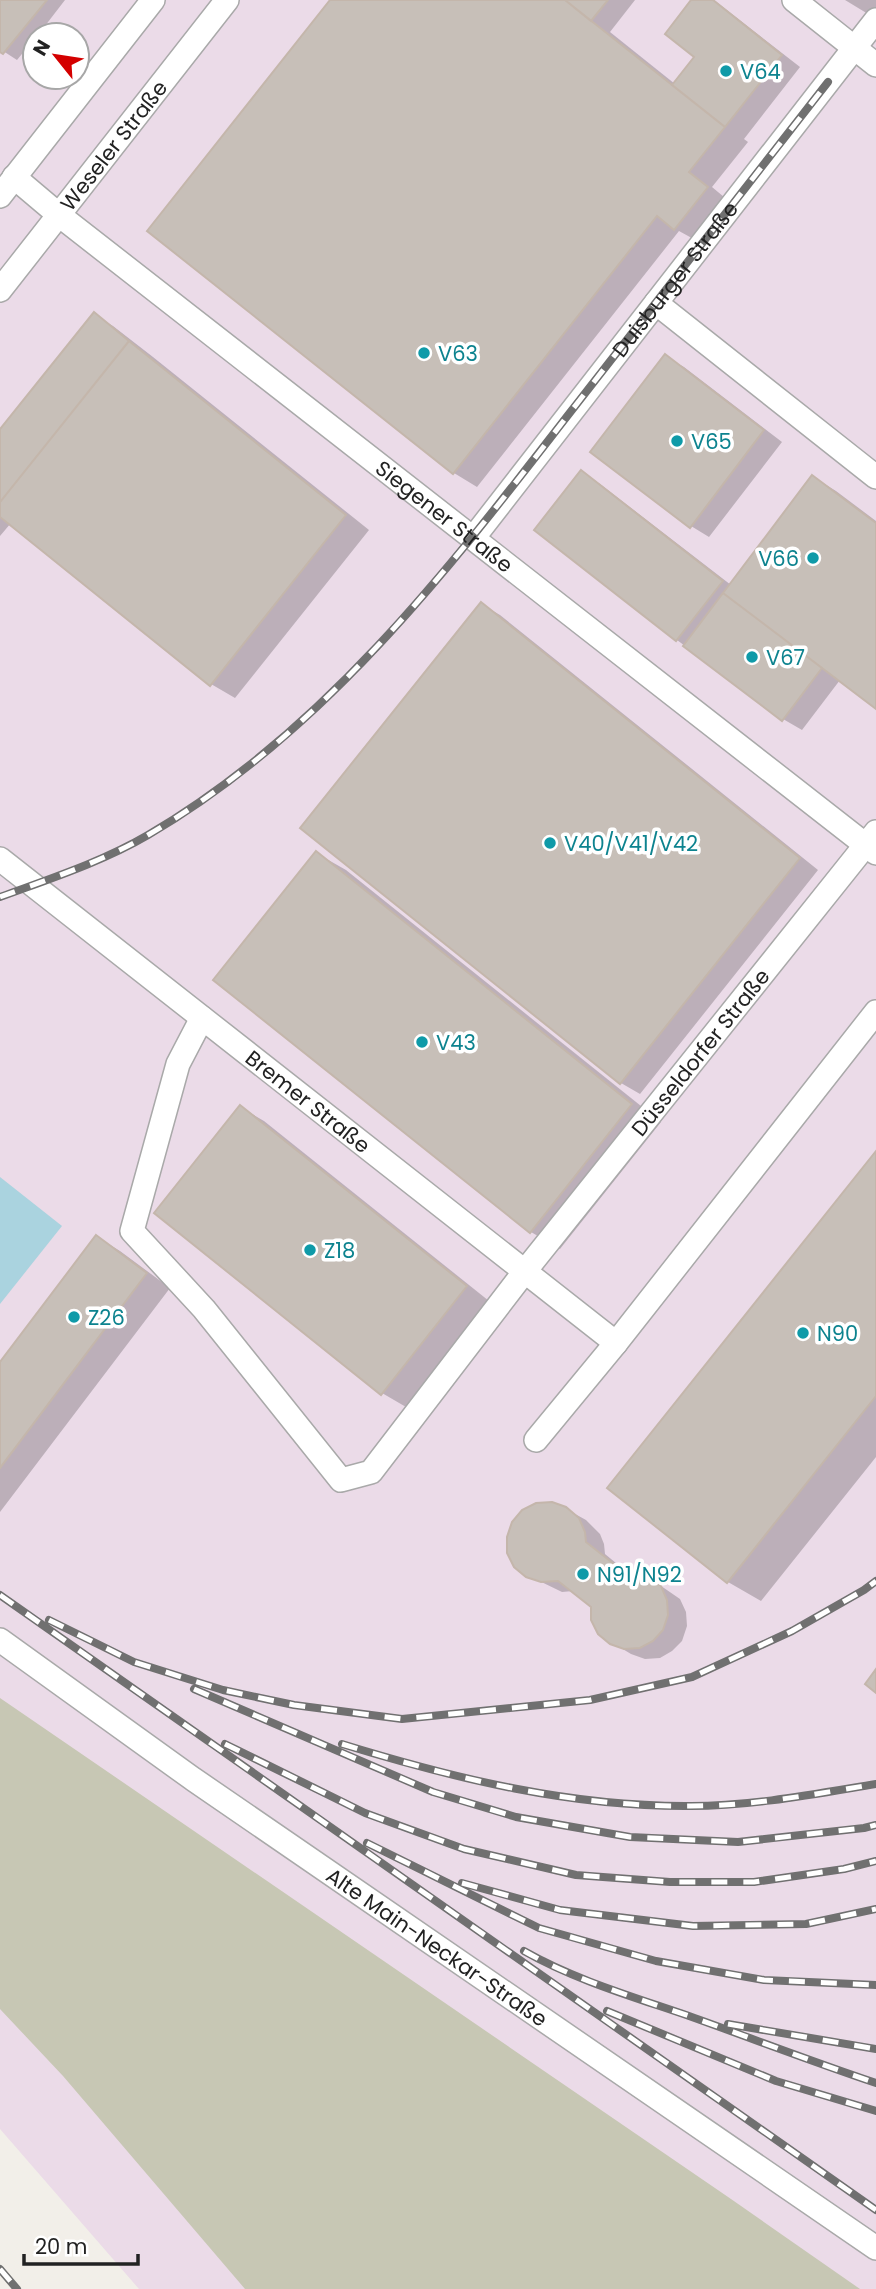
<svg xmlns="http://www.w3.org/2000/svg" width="876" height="2289" font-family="Poppins,sans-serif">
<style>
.industrial{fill:#ebdbe8;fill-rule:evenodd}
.construction{fill:#c7c7b4}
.water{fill:#aad3df}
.shadow{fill:#0003}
.building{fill:#c7bfb8;stroke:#c4b6ab;stroke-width:2}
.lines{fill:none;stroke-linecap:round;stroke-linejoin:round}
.service-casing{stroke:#a9a9a9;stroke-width:26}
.service{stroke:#fff;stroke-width:23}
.rail-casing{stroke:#707070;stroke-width:8}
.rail{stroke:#fff;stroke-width:5;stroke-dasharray:16;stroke-linecap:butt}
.culture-dot{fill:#0f9aa8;stroke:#fff;stroke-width:2.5}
.labels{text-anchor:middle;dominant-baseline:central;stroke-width:7;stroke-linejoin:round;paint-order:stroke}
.culture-label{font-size:21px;fill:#0d838f;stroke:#fff;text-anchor:start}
.street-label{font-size:21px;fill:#222;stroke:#fff}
</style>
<rect width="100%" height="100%" fill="#f2efe9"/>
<path class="industrial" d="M0,0h876v2289h-737l-139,-160zM35,35h42v42h-42z"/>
<path class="construction" d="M0,1698l731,501 129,90h-615l-182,-213 -63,-67z"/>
<path class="water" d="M0,1177l62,49 -62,78z"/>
<path class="shadow" d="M0,0h65l-27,35h-3v3l-18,22 -17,-11z
M332,0h303l-25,32 65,52 21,-28 -3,-56h21l86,67 -56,72 4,3 -36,45 18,15 -31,40 -20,-11 -202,256 -23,-14z
M845,0h31v14l-3,3z
M94,315l19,11 40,31 216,173 -134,168 -24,-14 -200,-161 -11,13v-104z
M665,357l19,10 98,75 -73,95 -18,-11z
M581,473l19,11 131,101 82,-108 23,14 40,30v186l-36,-27 -38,50 -19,-11 -106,-79 -141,-110z
M481,604l19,11 318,255 -178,224 -19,-11 -318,-255z
M316,853l30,17 315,252 -101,127 -29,-17z
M240,1107l24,14 225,180 -83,106 -24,-14z
M876,1154v303l-115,144 -33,-19z
M97,1237l23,14 50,37 -170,224v-147z
M566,1509l20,11 14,14 4,10 1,10 23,19 20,4 32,22 6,13 1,14 -5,15 -10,10 -12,7 -15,1 -14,-5 -20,-12 -19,-36 -19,-15 -11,1 -35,-17z"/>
<path class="building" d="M0,0h47l-44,54 -3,-2z
M330,0h235l160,127 -36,45 19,15 -34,43 -17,-14 -204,258 -306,-243z
M565,0h43l-17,21z
M691,0h22l69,55 -57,72 -53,-42 22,-28 -29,-23z
M94,312l35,29 -129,161v-73z
M129,341l217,174 -136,171 -210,-169v-15z
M665,354l99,76 -74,98 -100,-76z
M581,470l142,111 -47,60 -142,-111z
M812,475l64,48v186l-153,-116z
M723,593l99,75 -40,53 -99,-75z
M481,602l319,256 -180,226 -320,-256z
M316,851l316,253 -102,129 -317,-253z
M240,1105l227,181 -86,109 -227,-182z
M876,1151v245l-149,187 -120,-95z
M96,1235l51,38 -147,195v-106z
M552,1502l14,5 13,11 6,14 1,10 38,30 10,-1 15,5 12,10 6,14 1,15 -5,15 -10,11 -13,7 -16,1 -14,-5 -12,-10 -7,-14v-13l-33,-26 -17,1 -15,-5 -12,-10 -7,-14v-16l5,-15 10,-12 14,-7z
M876,1669v24l-11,-9z"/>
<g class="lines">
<defs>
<g id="service">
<path d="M794,0l82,65"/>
<path id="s1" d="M14,177l45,38 817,638"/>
<path d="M0,196l153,-196"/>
<path id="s2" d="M0,290l227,-290"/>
<path d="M656,303l220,174"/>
<path id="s3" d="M474,537l402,-517"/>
<path id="s4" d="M0,859l616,484"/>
<path id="s5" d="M202,1018l-24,46 -46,167 72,78 137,171 30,-8 154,-201 351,-439"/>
<path d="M536,1440l80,-97 260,-331"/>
<path id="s6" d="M0,1640l193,139 683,469"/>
</g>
</defs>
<use href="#service" class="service-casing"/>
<use href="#service" class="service"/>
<defs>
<path id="rail" d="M0,897c49,-18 102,-35 148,-62 176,-103 301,-266 424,-425 85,-109 171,-219 256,-328
M0,1595l876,615
M49,1620l85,42 89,28 71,15 108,14 188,-19 102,-23 100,-46 72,-41 12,-9
M194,1689l239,103 83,25 114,20 108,5 126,-14 12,-3
M225,1744l140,69 99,36 112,26 94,7h84l90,-13 32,-8
M342,1744c114,35 230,63 349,62 62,0 124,-12 185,-22
M367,1843l172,85 117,33 108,19 112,5
M462,1883l98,27 133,16 113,-2 70,-15
M524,1951c51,29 110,46 165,65 62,22 124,46 187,67
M607,2011l169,70 100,30
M728,2024l148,25
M0,2269l17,20"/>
</defs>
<use href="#rail" class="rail-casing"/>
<use href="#rail" class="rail"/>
</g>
<g class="culture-dot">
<circle cx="726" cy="71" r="7"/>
<circle cx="424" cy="353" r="7"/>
<circle cx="677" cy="441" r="7"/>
<circle cx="813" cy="558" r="7"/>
<circle cx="752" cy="657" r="7"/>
<circle cx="550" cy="843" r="7"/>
<circle cx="422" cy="1042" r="7"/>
<circle cx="310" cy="1250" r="7"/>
<circle cx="74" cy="1317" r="7"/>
<circle cx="803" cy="1333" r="7"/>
<circle cx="583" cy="1574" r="7"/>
</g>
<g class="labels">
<g class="culture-label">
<text x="740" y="71">V64</text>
<text x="438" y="353">V63</text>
<text x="691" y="441">V65</text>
<text x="799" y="558" text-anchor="end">V66</text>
<text x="766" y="657">V67</text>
<text x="564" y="843">V40/V41/V42</text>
<text x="436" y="1042">V43</text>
<text x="324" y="1250">Z18</text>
<text x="88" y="1317">Z26</text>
<text x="817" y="1333">N90</text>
<text x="597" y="1574">N91/N92</text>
</g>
<g class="street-label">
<text stroke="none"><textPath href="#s2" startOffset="184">Weseler Straße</textPath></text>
<text stroke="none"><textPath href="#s3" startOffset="327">Duisburger Straße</textPath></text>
<text stroke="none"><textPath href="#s1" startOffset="548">Siegener Straße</textPath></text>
<text stroke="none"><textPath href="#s5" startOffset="1115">Düsseldorfer Straße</textPath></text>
<text stroke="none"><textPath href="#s4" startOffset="392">Bremer Straße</textPath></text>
<text stroke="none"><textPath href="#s6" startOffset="534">Alte Main-Neckar-Straße</textPath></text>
</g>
</g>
<g transform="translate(56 56) rotate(300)"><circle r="33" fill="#ffffff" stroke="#a7a7a7" stroke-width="2"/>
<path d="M0-5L12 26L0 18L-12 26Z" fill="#d40000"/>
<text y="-10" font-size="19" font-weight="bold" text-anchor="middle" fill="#222222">N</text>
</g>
<path d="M24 2254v10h114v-10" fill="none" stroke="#222222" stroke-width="3.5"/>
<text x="35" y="2254" font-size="21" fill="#222222" stroke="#ffffff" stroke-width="5" paint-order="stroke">20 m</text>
</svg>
